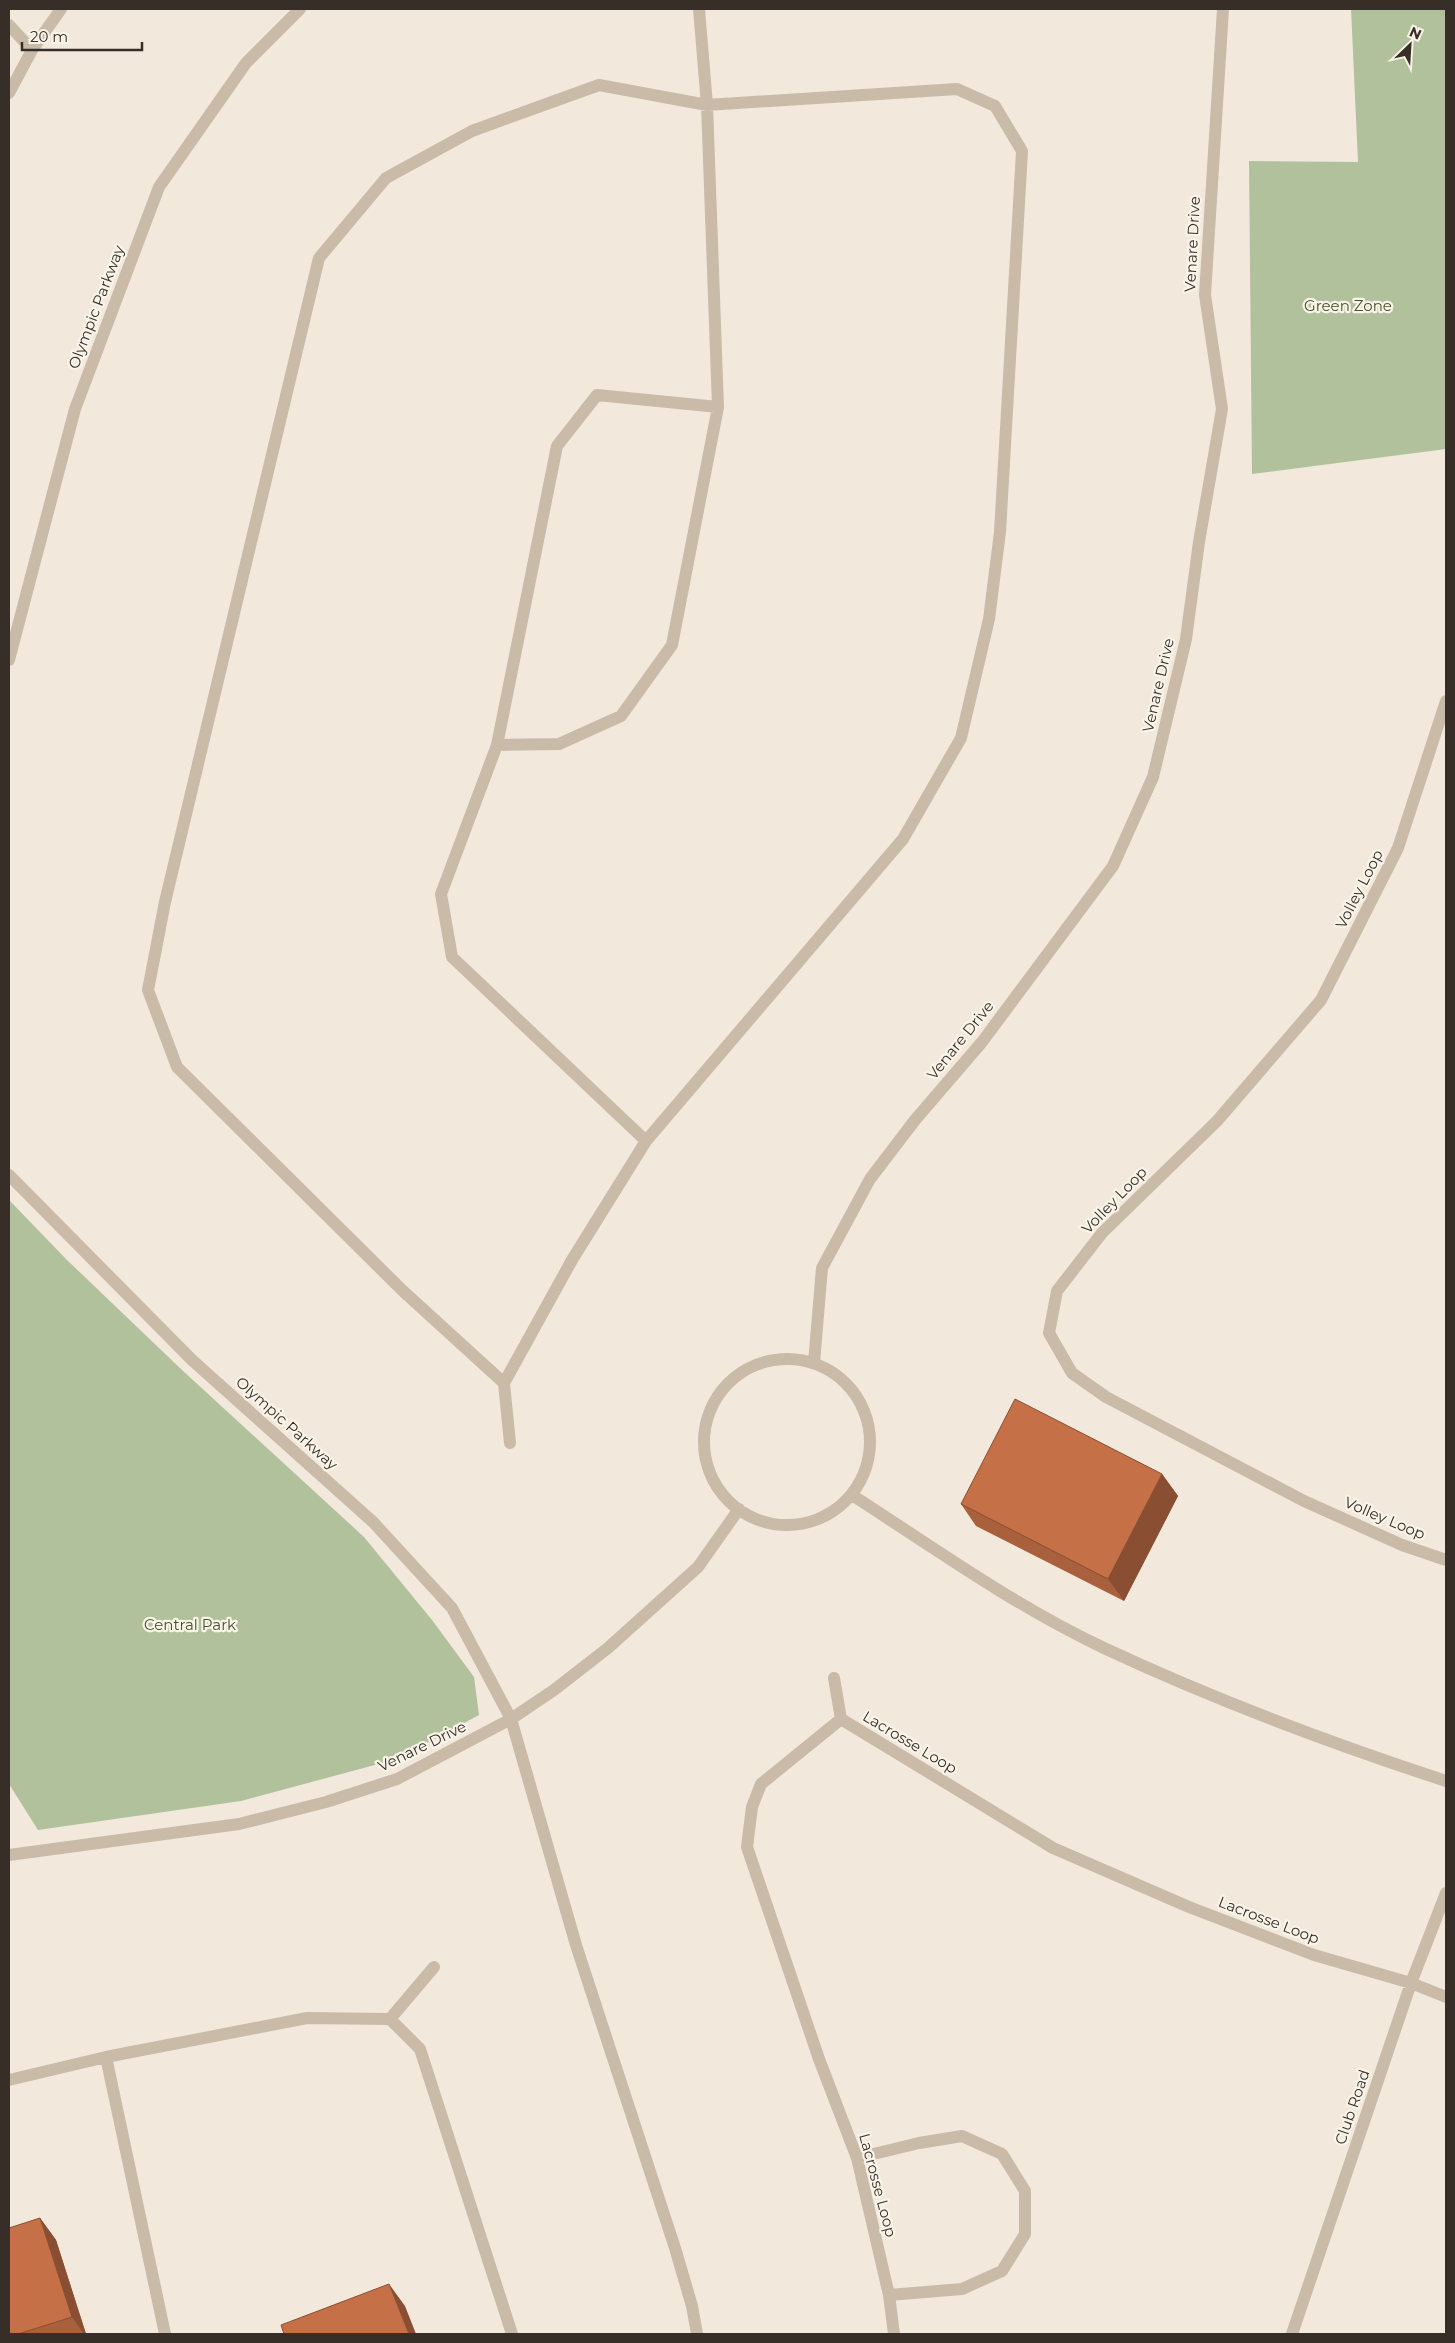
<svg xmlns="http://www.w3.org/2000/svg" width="1455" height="2343" font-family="Montserrat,sans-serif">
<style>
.green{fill:#b1c19c}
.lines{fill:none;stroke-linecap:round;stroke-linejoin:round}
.minor{stroke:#cabaa8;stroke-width:12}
.wall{fill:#a9603d}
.shaded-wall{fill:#8a4e32}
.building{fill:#c57047;stroke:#8a4e32}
.labels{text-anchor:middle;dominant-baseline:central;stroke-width:4.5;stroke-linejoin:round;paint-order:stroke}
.street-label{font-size:15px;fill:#372e28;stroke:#f9f3e8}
.park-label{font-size:15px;fill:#42552c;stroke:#f9f3e8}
</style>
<rect width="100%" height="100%" fill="#f2e9dc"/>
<path class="green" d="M1351,9h95v440l-194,25 -3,-313 109,1z
M9,1200l57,59 116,111 182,167 68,83 42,57 5,38 -82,44 -156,42 -203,29 -29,-46z"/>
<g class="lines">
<path class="minor" d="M9,25l23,25
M9,93l23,-43 29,-41
M9,660l66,-251 84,-222 87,-124 54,-54
M1446,701l-48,147 -77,152 -104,121 -115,112 -45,58 -8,42 23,40 34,24 198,104 98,44 44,15
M497,745l62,-1 62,-28 51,-71 46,-238 -11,-302 -8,-96
M646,1141l-194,-184 -11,-63 56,-149 60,-299 40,-51 121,12
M9,1175l183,185 181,162 79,86 59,111 65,226 99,303 17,58 5,28
M704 1442a83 83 0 1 1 166 0a83 83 0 1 1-166 0Z
M814,1363l8,-95 48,-89 45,-59 67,-78 131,-176 40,-89 33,-138 13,-97 23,-133 -17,-114 18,-286
M504,1383l-101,-92 -226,-224 -29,-77 17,-88 154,-644 67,-80 86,-47 127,-46 108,20 250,-16 38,17 27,45 -22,381 -11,87 -28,119 -58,101 -257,302 -74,119 -68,123 6,60
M852,1495c82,53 163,111 252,153 111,52 226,95 342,133
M834,1678l7,41
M841,1719l-80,65 -9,23 -5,40 72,212 38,99 32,137 5,39
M841,1719l212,129 136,59 125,48 97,28 35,14
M9,1855l230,-31 87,-22 71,-23 114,-60 43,-29 54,-42 90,-81 41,-58
M390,2019l44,-52
M106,2057l59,277
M9,2080l97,-23 201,-39 83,1 30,30 92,285
M857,2158l62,-15 43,-7 40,18 23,37v43l-23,37 -40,18 -73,6
M1292,2334l119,-351 35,-90"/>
</g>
<path class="wall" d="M1162,1474l16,22 -54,105 -148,-75 -15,-22z
M40,2218l16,22 30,94h-77z"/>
<path class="shaded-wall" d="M1162,1474l16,22 -54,105 -16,-22z
M40,2218l16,22 30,94h-2l-12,-17z
M389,2284l16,22 11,28h-7z"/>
<path class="building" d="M1015,1399l147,75 -54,105 -147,-75z
M40,2218l32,99 -54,17h-9v-106z
M389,2284l20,50h-125l-3,-9z"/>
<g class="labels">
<g class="street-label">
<text transform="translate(1192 244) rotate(-87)">Venare Drive</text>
<text transform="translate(96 307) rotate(-69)">Olympic Parkway</text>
<text transform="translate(1158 685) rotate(-77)">Venare Drive</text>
<text transform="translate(1359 889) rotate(-63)">Volley Loop</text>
<text transform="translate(960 1040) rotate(-51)">Venare Drive</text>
<text transform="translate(1114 1200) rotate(-46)">Volley Loop</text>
<text transform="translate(287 1423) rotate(42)">Olympic Parkway</text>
<text transform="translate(1385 1518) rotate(23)">Volley Loop</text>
<text transform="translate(910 1742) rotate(31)">Lacrosse Loop</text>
<text transform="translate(422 1746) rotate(-26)">Venare Drive</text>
<text transform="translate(1269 1920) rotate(21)">Lacrosse Loop</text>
<text transform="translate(1352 2107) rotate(-71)">Club Road</text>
<text transform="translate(878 2185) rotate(75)">Lacrosse Loop</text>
</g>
<g class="park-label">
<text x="1348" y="305">Green Zone</text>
<text x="190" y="1624">Central Park</text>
</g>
</g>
<rect width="1455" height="2343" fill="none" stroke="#372e28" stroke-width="20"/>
<g transform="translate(1410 45) rotate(25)" stroke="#f9f3e8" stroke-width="4" paint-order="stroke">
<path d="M0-4L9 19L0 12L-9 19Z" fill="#372e28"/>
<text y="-8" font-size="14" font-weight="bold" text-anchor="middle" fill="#372e28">N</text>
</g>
<path d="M22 42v8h120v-8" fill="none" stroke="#372e28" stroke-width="2.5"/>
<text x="30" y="42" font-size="15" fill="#372e28" stroke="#f9f3e8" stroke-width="4" paint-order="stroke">20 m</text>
</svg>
